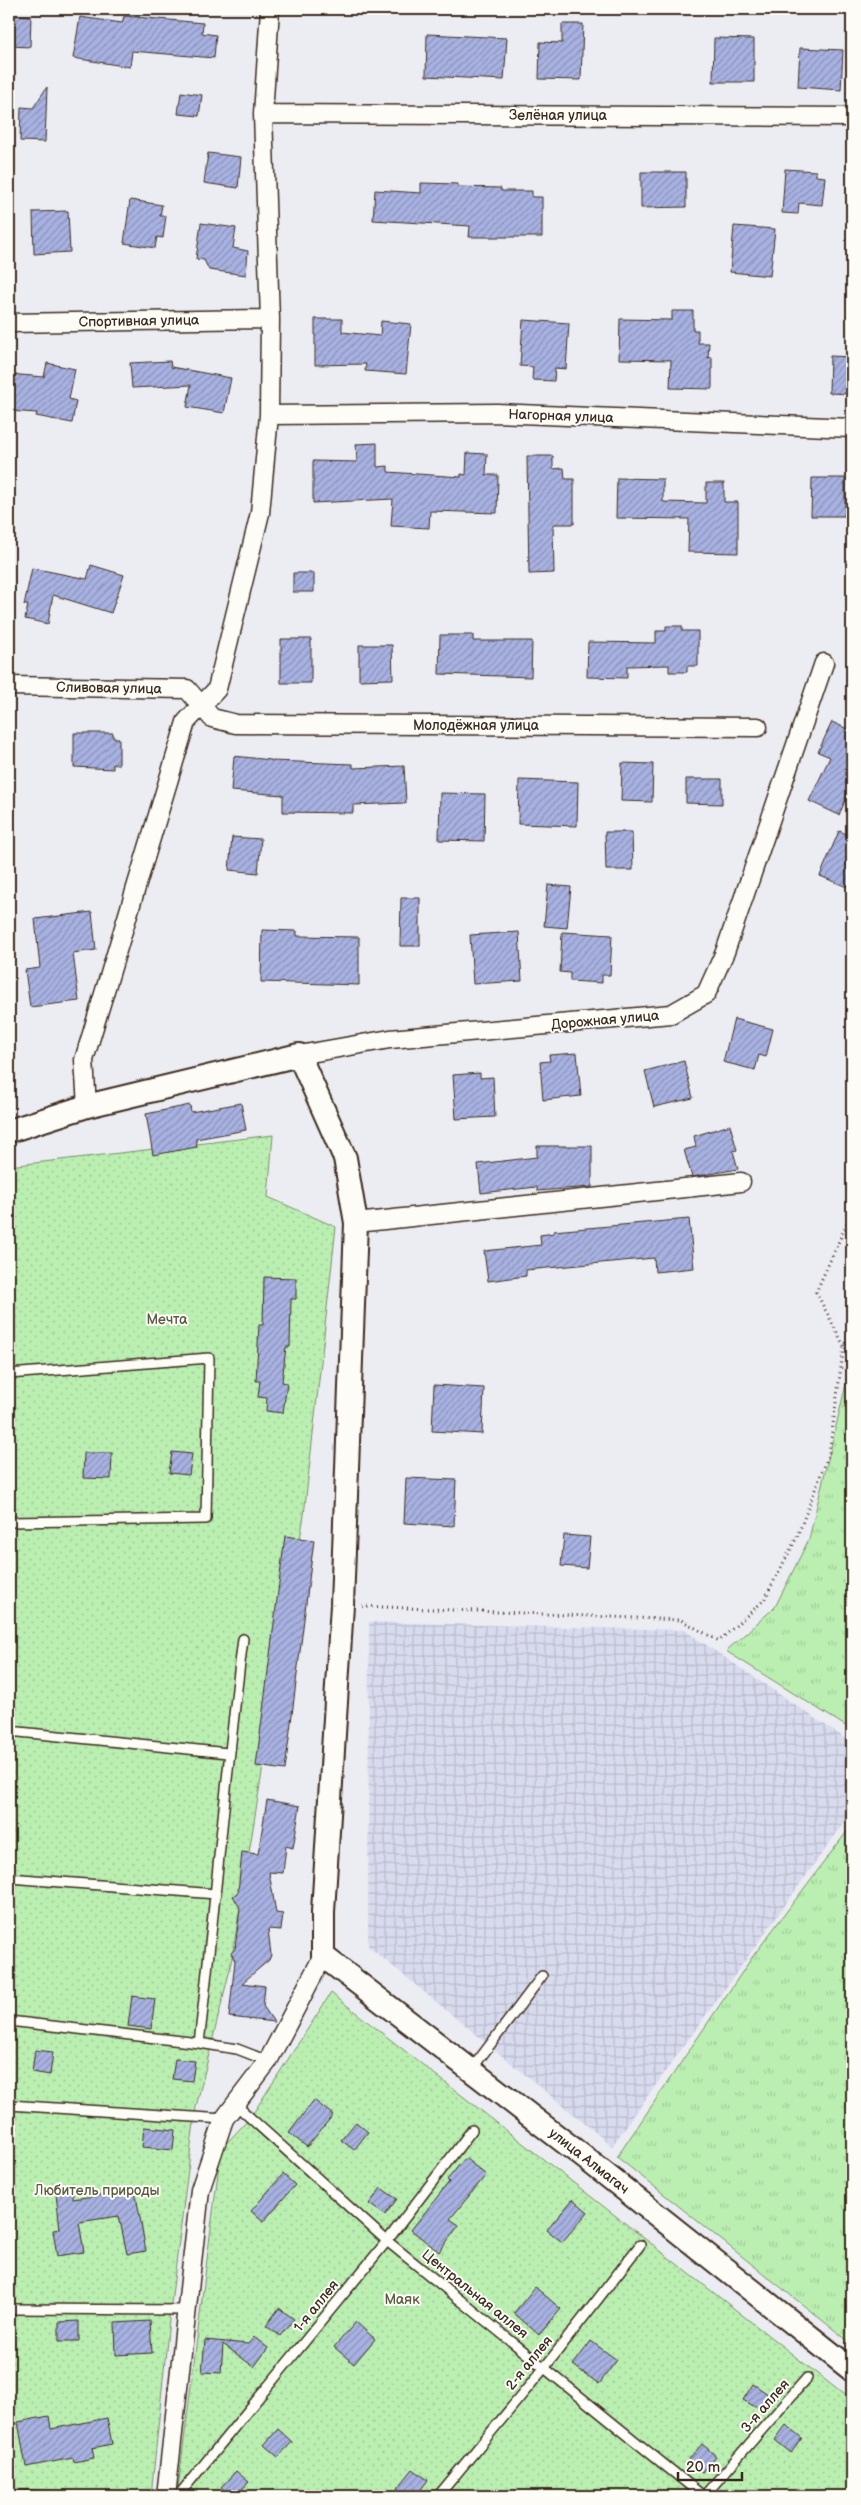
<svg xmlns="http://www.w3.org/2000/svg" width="861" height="2505" font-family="'Balsamiq Sans',sans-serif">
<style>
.industrial{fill:url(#industrial-grid)}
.grass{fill:url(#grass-tufts);stroke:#7a8c68}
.garden{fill:url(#garden-dots);stroke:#7a8c68}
.building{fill:url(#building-hatch);stroke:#3b2a1e}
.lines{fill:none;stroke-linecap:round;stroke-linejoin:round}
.service-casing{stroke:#3b2a1e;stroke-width:12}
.minor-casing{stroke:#3b2a1e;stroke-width:21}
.tertiary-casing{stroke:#3b2a1e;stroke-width:26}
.path{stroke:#3b2a1e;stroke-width:3;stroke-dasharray:1 4;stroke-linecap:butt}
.service{stroke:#fdfcf7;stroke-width:9}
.minor{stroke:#fdfcf7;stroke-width:18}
.tertiary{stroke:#fdfcf7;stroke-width:22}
.labels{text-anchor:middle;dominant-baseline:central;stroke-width:4;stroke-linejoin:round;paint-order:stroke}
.street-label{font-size:14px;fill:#3b2a1e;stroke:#fdfcf7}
.park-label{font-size:14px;fill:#5b5b43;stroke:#fdfcf7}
</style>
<defs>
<pattern id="industrial-grid" width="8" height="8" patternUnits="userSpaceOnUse" patternTransform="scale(1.25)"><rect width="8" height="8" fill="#d8dbee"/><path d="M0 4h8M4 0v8" fill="none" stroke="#babccc"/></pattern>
<pattern id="grass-tufts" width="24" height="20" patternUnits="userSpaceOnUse" patternTransform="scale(1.25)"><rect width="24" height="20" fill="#baefb1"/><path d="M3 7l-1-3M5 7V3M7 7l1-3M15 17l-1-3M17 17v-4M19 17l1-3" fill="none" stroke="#a1cd98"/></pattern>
<pattern id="garden-dots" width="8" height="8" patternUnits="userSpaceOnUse" patternTransform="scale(1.25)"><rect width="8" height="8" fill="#baefb1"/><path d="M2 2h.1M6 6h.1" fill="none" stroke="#a1cd98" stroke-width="1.8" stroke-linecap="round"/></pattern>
<pattern id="building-hatch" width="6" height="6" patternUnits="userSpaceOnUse" patternTransform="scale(1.25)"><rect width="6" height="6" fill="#a8b2e2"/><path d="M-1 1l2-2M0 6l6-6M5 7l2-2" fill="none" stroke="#8a91b7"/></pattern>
</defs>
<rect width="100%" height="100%" fill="#ecedf3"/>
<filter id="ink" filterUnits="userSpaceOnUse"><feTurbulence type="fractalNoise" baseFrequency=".02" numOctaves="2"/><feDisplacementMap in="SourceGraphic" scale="10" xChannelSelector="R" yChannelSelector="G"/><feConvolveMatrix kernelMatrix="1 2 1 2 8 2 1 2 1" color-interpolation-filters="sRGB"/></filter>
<g filter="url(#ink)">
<path class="industrial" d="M369,1622l315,8 168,113v69l-240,334 -244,-200z"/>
<path class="grass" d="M852,1359v371l-126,-79 49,-44 34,-68z
M852,1825v519l-235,-187 136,-201z"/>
<path class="garden" d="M273,1135l-5,62 68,30 -32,288 -74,454 -34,138 -26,204 -19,185h-142v-1330z
M331,1993l521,408v95h-675l44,-347 29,-31z"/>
<path class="building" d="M9,15l22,1 -1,31 -21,-1z
M124,16l79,7 -1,10 14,2 -2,23 -82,-7 -2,16 -57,-9 7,-41 42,6z
M562,24h21l-2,56 -42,-1 1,-37 22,1z
M427,34l80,4 -3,42 -78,-4z
M714,38l40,1v43h-41z
M800,48l43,2 -2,40 -43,-3z
M47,87l-2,55 -25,-1 1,-34 12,1z
M181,92l21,3 -3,21 -21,-2z
M208,153l33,4 -3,31 -34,-5z
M785,169l31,2v5l9,1 -3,28 -23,-2 -1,11 -16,-1z
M641,172h45v35l-45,1z
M421,183l37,1v3l43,1v3h31v6h10v40h-73l1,-11 -97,-6 2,-30 46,3z
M130,200l32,5 -2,11h6l-3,22 -6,-1 -2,11 -31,-5z
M68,211l2,41 -36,2 -1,-42z
M201,223l35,5 -3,20 15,3 -2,24 -37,-5 -5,-10 -8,-1z
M734,226l41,3 -5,47 -40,-4z
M672,311h21v19h5v13h11l-1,15 4,-1v32l-42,-1 1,-28 -52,-1 1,-40 52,1z
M315,319h27v13l38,4 1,-15 30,3 -5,50 -41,-3 1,-7 -51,1z
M523,320l46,3 -3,46 -11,-1 -1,13 -22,-1 1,-13 -13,-1z
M830,356l22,1v37l-23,-1z
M170,361l1,6 60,11 -7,35 -37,-6 4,-22 -59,3 -2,-25z
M47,363l28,6 -6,30 7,2 -4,22 -36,-7 1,-3 -28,-2v-37l35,3z
M377,443v24l11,-1v6l73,5v-3l5,1 1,-22 20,1 -1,21h12l-1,38 -67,-2 -1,17 -38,-2 2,-27 -80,4v-42l44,1 -1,-18z
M527,456h26v13l11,-1 1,11h9v45h-21l1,49 -25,1z
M617,478l46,1v23l43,1v-20h18v19h14v51l-50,-1 1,-33 -73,-1z
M812,478h33v38h-34z
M91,565l33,10 -13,38 -58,-18 -5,29 -23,-5 3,-14h-4l8,-37 55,11z
M293,573h21v19h-21z
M666,626h16v5h16v35h-11v6h-18v-7l-42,1v12l-40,-1 1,-35 68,1v-12h10z
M440,635h33v6h59l-1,36 -92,-3z
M281,639h30v44h-30z
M359,645h33l1,34 -34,1z
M832,722l20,9v54l-13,30 -30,-14 21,-44 -12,-5z
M74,733h39v5h6v26h-6v5l-39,-2z
M234,756l37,4v1l82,3v4l51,-2 2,37 -53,2v8l-70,-1v-17l-52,-4z
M622,763l31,1 -1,38 -31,-1z
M686,779h36v25l-36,-1z
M519,780l59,2 -1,44 -59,-2z
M440,793l45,1 -1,47 -45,-1z
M839,831l13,5v53l-32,-13z
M605,832h27l1,38h-27z
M232,837l29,2 -3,34 -29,-3z
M548,885l23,2 -4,41 -23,-2z
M401,898h19v48h-20z
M92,912l4,38 -23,3 6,48 -49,6 -5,-37 15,-2 -5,-49z
M262,930l35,1v5l62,1v48l-98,-3z
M519,932l3,49 -49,3 -3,-49z
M562,932l50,3 -2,40h-8v8l-32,-2v-8l-10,-1z
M734,1019l39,10 -7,28 -7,-2 -4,15 -32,-8z
M577,1053l4,43 -38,4 -3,-38 10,-1 -1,-6z
M684,1061l9,37 -39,9 -9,-36z
M480,1073v5l13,-1 2,40 -39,2 -3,-44z
M241,1103l5,27 -50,9 1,8 -44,8 -7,-41 44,-9 1,7z
M730,1125l7,25 -4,1 5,18 -46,8 -8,-27 12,-3 -2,-11z
M537,1146h55v41l-55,4v-4l-56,6 -3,-29 59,-7z
M689,1219l5,49 -39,4 -1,-14 -128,12v6l-38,5 -4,-30 57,-6 -1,-10 14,-2 -1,-2z
M264,1277l32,1v21h-5l-1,48h-4l-4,35 5,1 -4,30 -17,-2 1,-13 -9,-1 2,-16h-4l3,-56h4z
M434,1385l50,3 -2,46 -50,-3z
M172,1452l20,2 -3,21 -20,-2z
M84,1453h28l-1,26 -28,-1z
M406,1478l50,2 -2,46 -50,-3z
M564,1535l26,2 -3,31 -26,-2z
M285,1536l29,4 -29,230 -29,-4z
M267,1800l33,6 -7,42 -7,-2 -3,27 -14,-1 7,41 7,1 -2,16 -13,-1 3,26 -2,5 -27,23 23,3 -2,20 11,16 -45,-5 6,-56 -4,-8 4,-4 5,-41 -7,-12 5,-4 4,-40 16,2z
M132,1996l23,3 -4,30 -23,-3z
M35,2050l18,2 -3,23 -18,-3z
M175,2059l20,2 -3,20 -20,-2z
M314,2100l19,15 -26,32 -18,-14z
M356,2122l12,10 -14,18 -13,-10z
M144,2127l31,3 -2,20 -31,-3z
M465,2158l21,17 -36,44 9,6 -20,27 -28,-22 38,-48 -2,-2z
M283,2174l12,11 -32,37 -12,-11z
M381,2188l16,11 -12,16 -16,-11z
M135,2190l11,61 -19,3 -8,-38 -40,6 5,30 -27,4 -4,-26 7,-1 -4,-35 17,-2v7z
M573,2199l15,13 -26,30 -15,-12z
M535,2287l26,22 -22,26 -25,-22z
M279,2308l15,11 -14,17 -14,-10z
M79,2321v20h-20v-19z
M150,2321l2,32 -36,2 -1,-32z
M356,2322l19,17 -21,25 -20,-17z
M254,2337l14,11 -14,19 -31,-23 -2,29 -19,-1 3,-32 43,4z
M591,2341l26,19 -18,24 -26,-19z
M753,2384l15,10 -9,15 -16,-9z
M49,2416l2,13 56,-11 5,26 -20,4 2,10 -20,4 -1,-4 -47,9 -8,-45z
M786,2425l16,13 -11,15 -16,-13z
M278,2429l14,13 -14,15 -14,-12z
M702,2444l14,12 -14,16 -14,-12z
M413,2469l15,11 -12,16h-10l-9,-7z
M236,2471l13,11 -13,14h-5l-10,-9z"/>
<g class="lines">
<defs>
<path id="service" d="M9,1374l200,-16 -3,161 -197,3
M9,1731l219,22
M9,1878l207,16
M9,2021l190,22 38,6 31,12
M199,2043c16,-135 27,-270 44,-404
M471,2070l71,-94
M9,2105l215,14
M236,2105l151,136 316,255
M9,2309l179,1
M9,2495l42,1
M178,2496l209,-255 85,-111
M438,2496l107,-129 95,-122
M704,2496l103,-118"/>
<path id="minor" d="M263,114l589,3
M9,323l261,-4
M269,415l228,-2 355,15
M9,686l178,3 25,29 24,6 522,3
M299,1055l91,-16 281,-25 35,-20 19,-42 99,-289
M87,1106l-3,-46 102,-338 31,-33 43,-176 9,-98 1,-96 -7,-205 7,-105
M356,1223l385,-41
M166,2496l34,-306 24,-71 44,-58 55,-105"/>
<path id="tertiary" d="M9,1131l78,-25 212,-51 46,103 11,65 -14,382 -19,307v44l262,202 267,212"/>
</defs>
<use href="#service" class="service-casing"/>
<use href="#minor" class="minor-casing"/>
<use href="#tertiary" class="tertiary-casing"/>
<path class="path" d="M844,1346l-28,-54 36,-80
M362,1606l319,14 38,21 45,-41 33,-63 32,-84 15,-107 8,-10"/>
<use href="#service" class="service"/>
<use href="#minor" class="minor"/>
<use href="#tertiary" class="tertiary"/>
</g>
</g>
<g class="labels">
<g class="street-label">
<text x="558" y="115">Зелёная улица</text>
<text transform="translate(139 321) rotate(-1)">Спортивная улица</text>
<text transform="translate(561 416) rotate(2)">Нагорная улица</text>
<text transform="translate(109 688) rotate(1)">Сливовая улица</text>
<text x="476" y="725">Молодёжная улица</text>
<text transform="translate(605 1020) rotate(-5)">Дорожная улица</text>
<text transform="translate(589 2161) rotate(38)">улица Алмагач</text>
<text transform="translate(475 2294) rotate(39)">Центральная аллея</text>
<text transform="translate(316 2306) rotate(-51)">1-я аллея</text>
<text transform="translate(529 2363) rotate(-51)">2-я аллея</text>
<text transform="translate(765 2406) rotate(-49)">3-я аллея</text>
</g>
<g class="park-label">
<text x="167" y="1319">Мечта</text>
<text x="97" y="2190">Любитель природы</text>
<text x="402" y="2299">Маяк</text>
</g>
</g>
<rect width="861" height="2505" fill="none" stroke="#fdfcf7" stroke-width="30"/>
<rect x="15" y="15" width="831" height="2475" fill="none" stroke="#3b2a1e" stroke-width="2" filter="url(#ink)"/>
<path d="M678 2472v8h64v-8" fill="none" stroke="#3b2a1e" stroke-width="2.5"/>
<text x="686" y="2472" font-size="15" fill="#3b2a1e" stroke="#fdfcf7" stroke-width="4" paint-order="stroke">20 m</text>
</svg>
